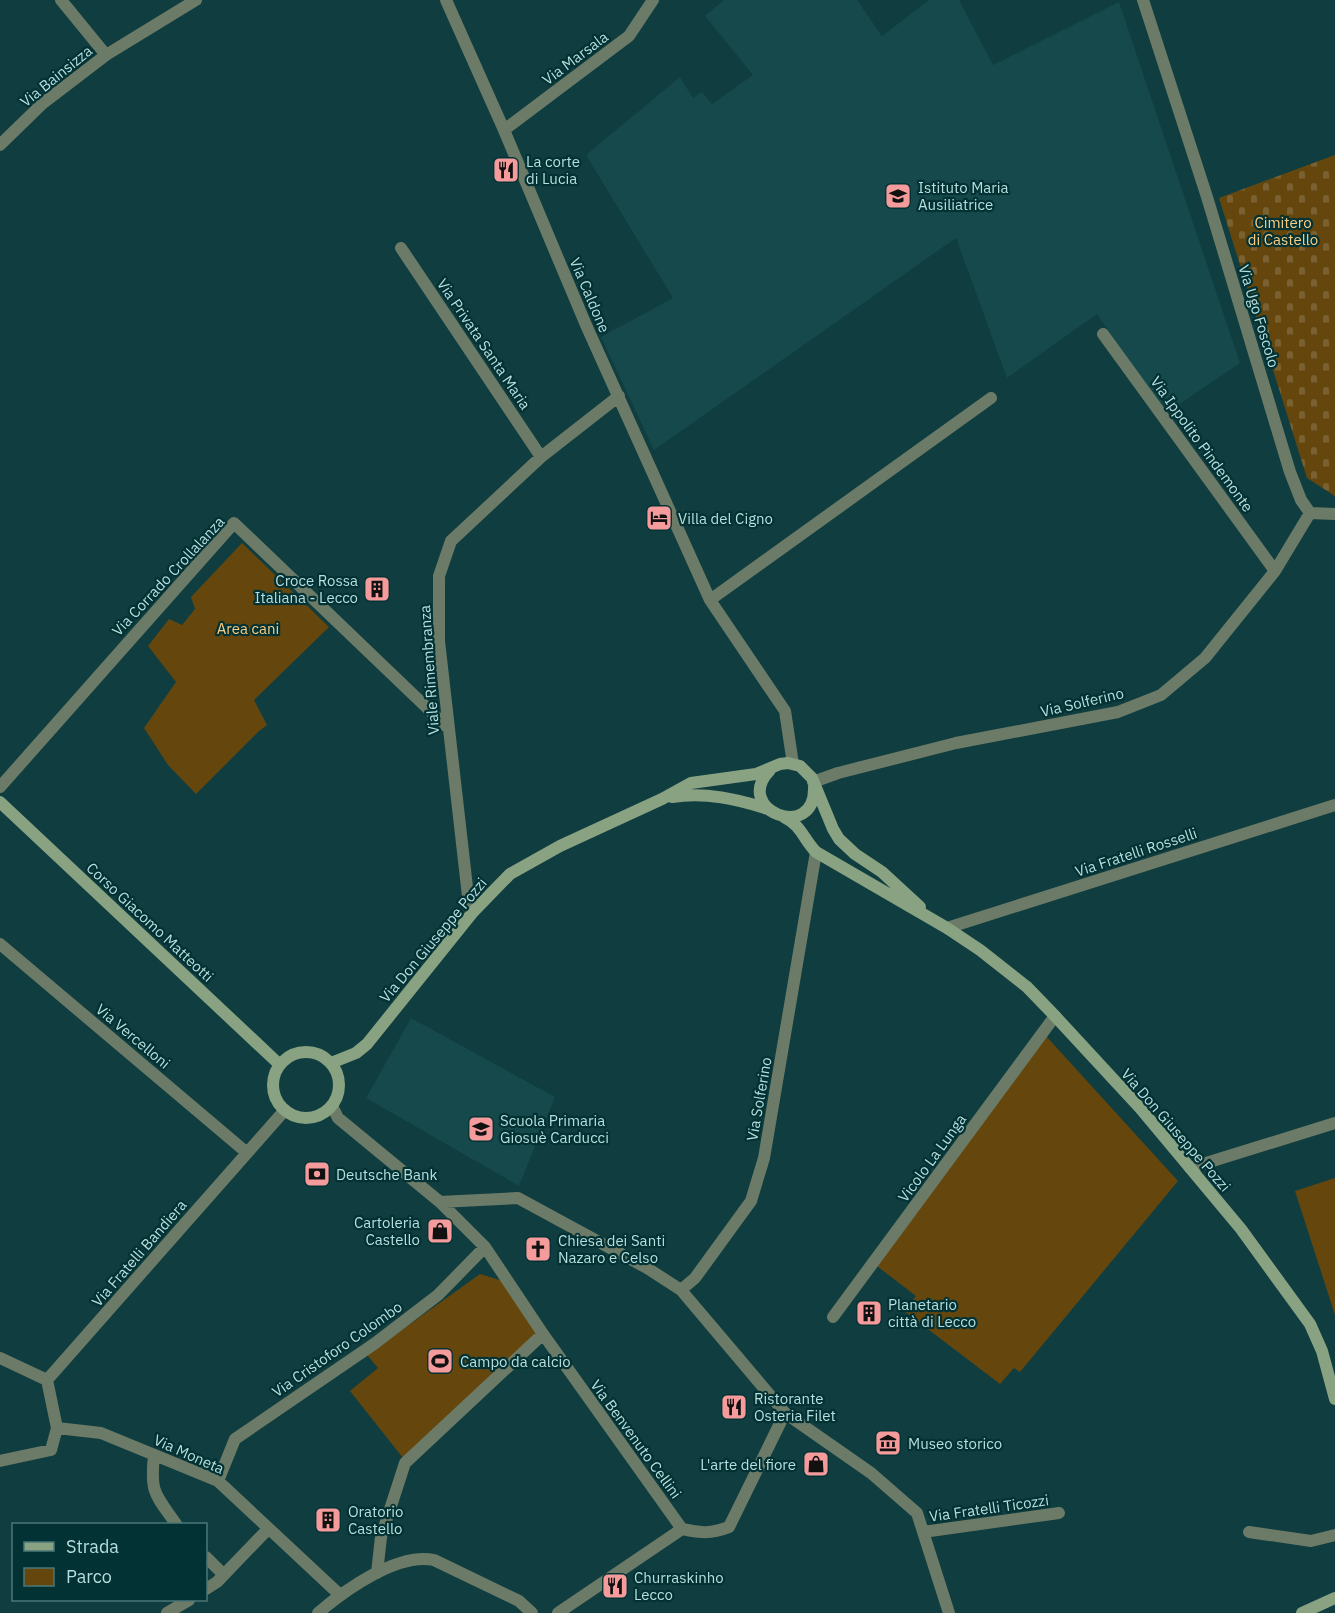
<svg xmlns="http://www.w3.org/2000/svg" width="1335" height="1613" font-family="'IBM Plex Sans',sans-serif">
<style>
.built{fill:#15494b}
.cemetery{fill:url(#cemetery-stones)}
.park{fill:#65470e}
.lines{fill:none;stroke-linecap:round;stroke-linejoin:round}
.street{stroke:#6c7b67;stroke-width:12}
.secondary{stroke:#89a282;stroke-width:12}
.labels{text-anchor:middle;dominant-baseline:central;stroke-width:4.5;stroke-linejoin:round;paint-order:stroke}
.street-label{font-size:15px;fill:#b8dedf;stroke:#033234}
.poi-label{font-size:15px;fill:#b8dedf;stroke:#033234;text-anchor:start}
.park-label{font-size:15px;fill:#fbcd82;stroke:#033234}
</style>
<defs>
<pattern id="cemetery-stones" width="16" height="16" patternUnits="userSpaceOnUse" patternTransform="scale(1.5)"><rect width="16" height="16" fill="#65470e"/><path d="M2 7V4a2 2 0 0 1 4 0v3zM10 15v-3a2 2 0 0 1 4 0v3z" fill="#796131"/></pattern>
</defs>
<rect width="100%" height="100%" fill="#103d3f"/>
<path class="built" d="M724,0h133l25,36 47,-36h30l34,65 126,-63 121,361 -75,51 -68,-100 -90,64 -51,-140 -302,212 -53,-113 72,-39 -87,-143 94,-78 13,21 9,-6 10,12 41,-29 -48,-59z
M411,1018l144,79 -36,89 -153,-88z"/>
<path class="cemetery" d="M1335,155v341l-28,-18 -88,-280z"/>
<path class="park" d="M242,543l87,84 -75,73 13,25 -9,7 -62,62 -28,-29 -24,-37 32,-46 -28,-36 21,-27 13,6 13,-16 -4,-12z
M1046,1036l132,145 -158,191 -6,-4 -14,16 -96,-73 12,-15 -43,-33z
M1335,1178v137l-40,-124z
M480,1274l23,7 36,52 -136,125 -53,-67 28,-23 -11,-13z"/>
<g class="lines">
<path class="street" d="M61,0l45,55
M446,0l58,130 82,195 124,275 75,111 8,53
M1143,0l64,197 83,275 11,28 9,13 25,1
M504,130l125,-94 24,-36
M0,145l42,-41 64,-49 90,-55
M401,248l140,209
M1103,334l172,237
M710,600l281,-202
M813,782l25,-9 118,-30 162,-31 43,-17 44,-37 70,-87 35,-58
M0,787l234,-264 213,204
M473,912l-5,-16 -29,-255v-65l12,-35 90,-84 78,-61
M947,928l388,-123
M0,944l246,208
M332,1106l6,12 102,84 45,45 58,87 139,195
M1190,1168l145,-45
M440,1202l78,-4 129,70 34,22 104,123 86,60 46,40 32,100
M681,1290l14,-12 56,-77 13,-43 52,-306
M833,1317l222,-301
M0,1358l47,22
M57,1428l44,5 117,48 122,114
M154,1455c-4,38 1,39 22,69
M0,1461l51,-11 6,-22 -10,-48 238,-270
M218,1481l17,-42 139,-95 64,-49 47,-48
M923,1532l136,-19
M1249,1532l62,9 24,-6
M206,1557l18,18
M377,1573l4,-36 24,-74 138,-129
M206,1589l11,-7 51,-53
M167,1613l22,-13
M318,1613c27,-23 80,-61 116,-53l85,41 13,12
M558,1613l124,-84c20,4 28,5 47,-2l56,-114"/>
<path class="secondary" d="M770,770c-39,40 46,73 44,17
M672,797c34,-5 65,2 96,12
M0,802l280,263
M784,817c17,8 20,23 32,35l131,76 33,22 47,37 28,29 85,92 101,121 69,95 12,27 13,48
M273 1085a33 33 0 1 1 66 0a33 33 0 1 1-66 0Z
M331,1063l25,-10 11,-9 106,-132 37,-38 50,-28 102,-47 29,-16 65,-9 24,-10 8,-1 12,3 12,12 21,51 6,10 16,15 27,18 38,35
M1302,1613l33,-15"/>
</g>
<defs>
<symbol id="restaurant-square" viewBox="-11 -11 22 22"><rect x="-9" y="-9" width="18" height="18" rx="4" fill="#f59b9c" stroke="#033234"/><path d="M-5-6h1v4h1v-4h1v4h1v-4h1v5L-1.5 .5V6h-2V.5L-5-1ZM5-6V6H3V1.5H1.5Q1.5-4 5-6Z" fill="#111"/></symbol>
<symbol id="school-square" viewBox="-11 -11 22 22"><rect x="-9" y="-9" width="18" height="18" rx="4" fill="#f59b9c" stroke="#033234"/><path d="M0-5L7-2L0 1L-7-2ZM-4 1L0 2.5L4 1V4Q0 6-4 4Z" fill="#111"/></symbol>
<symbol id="hotel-square" viewBox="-11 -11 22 22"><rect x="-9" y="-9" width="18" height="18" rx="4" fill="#f59b9c" stroke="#033234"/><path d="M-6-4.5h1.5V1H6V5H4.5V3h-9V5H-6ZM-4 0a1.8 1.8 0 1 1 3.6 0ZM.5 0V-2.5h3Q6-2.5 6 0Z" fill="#111"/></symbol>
<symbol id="building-square" viewBox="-11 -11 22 22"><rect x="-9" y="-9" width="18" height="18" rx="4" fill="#f59b9c" stroke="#033234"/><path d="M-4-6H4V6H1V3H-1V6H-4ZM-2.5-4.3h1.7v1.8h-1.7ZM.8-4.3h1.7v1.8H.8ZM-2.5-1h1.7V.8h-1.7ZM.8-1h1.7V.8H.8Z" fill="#111"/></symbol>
<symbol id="bank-square" viewBox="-11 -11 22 22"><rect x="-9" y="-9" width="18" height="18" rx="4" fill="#f59b9c" stroke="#033234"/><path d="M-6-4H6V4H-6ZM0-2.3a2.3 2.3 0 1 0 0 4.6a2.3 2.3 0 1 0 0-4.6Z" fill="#111"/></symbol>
<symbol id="shop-square" viewBox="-11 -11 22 22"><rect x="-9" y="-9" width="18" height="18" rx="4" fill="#f59b9c" stroke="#033234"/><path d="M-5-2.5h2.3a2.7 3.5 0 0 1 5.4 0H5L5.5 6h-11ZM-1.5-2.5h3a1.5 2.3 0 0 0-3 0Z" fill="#111"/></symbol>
<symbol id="church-square" viewBox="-11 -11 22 22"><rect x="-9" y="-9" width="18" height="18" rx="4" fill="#f59b9c" stroke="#033234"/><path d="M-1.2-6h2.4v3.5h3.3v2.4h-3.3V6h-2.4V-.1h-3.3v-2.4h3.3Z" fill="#111"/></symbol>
<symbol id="stadium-square" viewBox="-11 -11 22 22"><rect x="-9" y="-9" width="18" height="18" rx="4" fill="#f59b9c" stroke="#033234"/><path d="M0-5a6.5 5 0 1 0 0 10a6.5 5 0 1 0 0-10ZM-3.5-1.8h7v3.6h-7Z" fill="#111"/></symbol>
<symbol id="museum-square" viewBox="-11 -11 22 22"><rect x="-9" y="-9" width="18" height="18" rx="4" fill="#f59b9c" stroke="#033234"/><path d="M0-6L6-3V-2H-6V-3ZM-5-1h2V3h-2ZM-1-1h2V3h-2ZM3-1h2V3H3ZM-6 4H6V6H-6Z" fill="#111"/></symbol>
</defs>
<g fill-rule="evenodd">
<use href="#restaurant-square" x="491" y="155" width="30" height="30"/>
<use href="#school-square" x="883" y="181" width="30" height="30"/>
<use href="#hotel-square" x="644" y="503" width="30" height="30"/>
<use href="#building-square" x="362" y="574" width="30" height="30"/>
<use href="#school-square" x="466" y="1114" width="30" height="30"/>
<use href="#bank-square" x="302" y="1159" width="30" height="30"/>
<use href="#shop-square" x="425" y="1216" width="30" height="30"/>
<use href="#church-square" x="523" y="1234" width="30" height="30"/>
<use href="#building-square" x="854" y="1298" width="30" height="30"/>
<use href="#stadium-square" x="425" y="1346" width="30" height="30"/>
<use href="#restaurant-square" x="719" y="1392" width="30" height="30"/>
<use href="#museum-square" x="873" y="1428" width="30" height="30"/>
<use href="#shop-square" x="801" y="1449" width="30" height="30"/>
<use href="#building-square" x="313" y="1505" width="30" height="30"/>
<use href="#restaurant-square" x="600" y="1571" width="30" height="30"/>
</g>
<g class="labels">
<g class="street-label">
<text transform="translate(575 58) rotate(-37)">Via Marsala</text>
<text transform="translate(56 76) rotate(-39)">Via Bainsizza</text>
<text transform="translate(590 295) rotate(67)">Via Caldone</text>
<text transform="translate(1259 316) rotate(73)">Via Ugo Foscolo</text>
<text transform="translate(484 344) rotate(56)">Via Privata Santa Maria</text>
<text transform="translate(1202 444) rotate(54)">Via Ippolito Pindemonte</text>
<text transform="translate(168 576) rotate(-47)">Via Corrado Crollalanza</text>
<text transform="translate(429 670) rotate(-94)">Viale Rimembranza</text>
<text transform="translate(1082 702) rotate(-13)">Via Solferino</text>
<text transform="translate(1136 852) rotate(-18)">Via Fratelli Rosselli</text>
<text transform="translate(150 922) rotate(43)">Corso Giacomo Matteotti</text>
<text transform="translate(433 940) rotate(-50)">Via Don Giuseppe Pozzi</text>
<text transform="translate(133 1036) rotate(40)">Via Vercelloni</text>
<text transform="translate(759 1099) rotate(-80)">Via Solferino</text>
<text transform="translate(1176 1130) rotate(49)">Via Don Giuseppe Pozzi</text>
<text transform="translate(932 1158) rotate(-54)">Vicolo La Lunga</text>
<text transform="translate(139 1253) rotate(-49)">Via Fratelli Bandiera</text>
<text transform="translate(337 1349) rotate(-35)">Via Cristoforo Colombo</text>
<text transform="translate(636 1439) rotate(54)">Via Benvenuto Cellini</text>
<text transform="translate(189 1454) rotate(24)">Via Moneta</text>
<text transform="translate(989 1508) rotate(-8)">Via Fratelli Ticozzi</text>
</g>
<g class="poi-label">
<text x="526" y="161">La corte<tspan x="526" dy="17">di Lucia</tspan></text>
<text x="918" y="187">Istituto Maria<tspan x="918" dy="17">Ausiliatrice</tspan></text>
<text x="678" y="518">Villa del Cigno</text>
<text x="358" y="580" text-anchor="end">Croce Rossa<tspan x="358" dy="17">Italiana - Lecco</tspan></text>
<text x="500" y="1120">Scuola Primaria<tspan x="500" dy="17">Giosuè Carducci</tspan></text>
<text x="336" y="1174">Deutsche Bank</text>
<text x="420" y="1222" text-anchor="end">Cartoleria<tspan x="420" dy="17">Castello</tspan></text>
<text x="558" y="1240">Chiesa dei Santi<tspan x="558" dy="17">Nazaro e Celso</tspan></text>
<text x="888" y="1304">Planetario<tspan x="888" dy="17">città di Lecco</tspan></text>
<text x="460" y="1361">Campo da calcio</text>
<text x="754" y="1398">Ristorante<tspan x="754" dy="17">Osteria Filet</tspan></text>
<text x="908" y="1443">Museo storico</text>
<text x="796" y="1464" text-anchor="end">L'arte del fiore</text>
<text x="348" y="1511">Oratorio<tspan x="348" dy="17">Castello</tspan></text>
<text x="634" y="1577">Churraskinho<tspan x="634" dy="17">Lecco</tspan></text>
</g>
<g class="park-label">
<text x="1283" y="222">Cimitero<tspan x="1283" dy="17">di Castello</tspan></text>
<text x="248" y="628">Area cani</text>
</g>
</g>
<rect x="12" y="1523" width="195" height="78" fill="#033234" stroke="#4b7778" stroke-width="1.5"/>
<rect x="24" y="1542" width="30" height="9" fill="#89a282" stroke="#4b7778" stroke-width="1.5"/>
<text x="66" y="1553" font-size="18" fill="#b8dedf">Strada</text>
<rect x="24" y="1568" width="30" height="18" fill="#65470e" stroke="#4b7778" stroke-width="1.5"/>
<text x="66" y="1583" font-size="18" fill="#b8dedf">Parco</text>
</svg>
